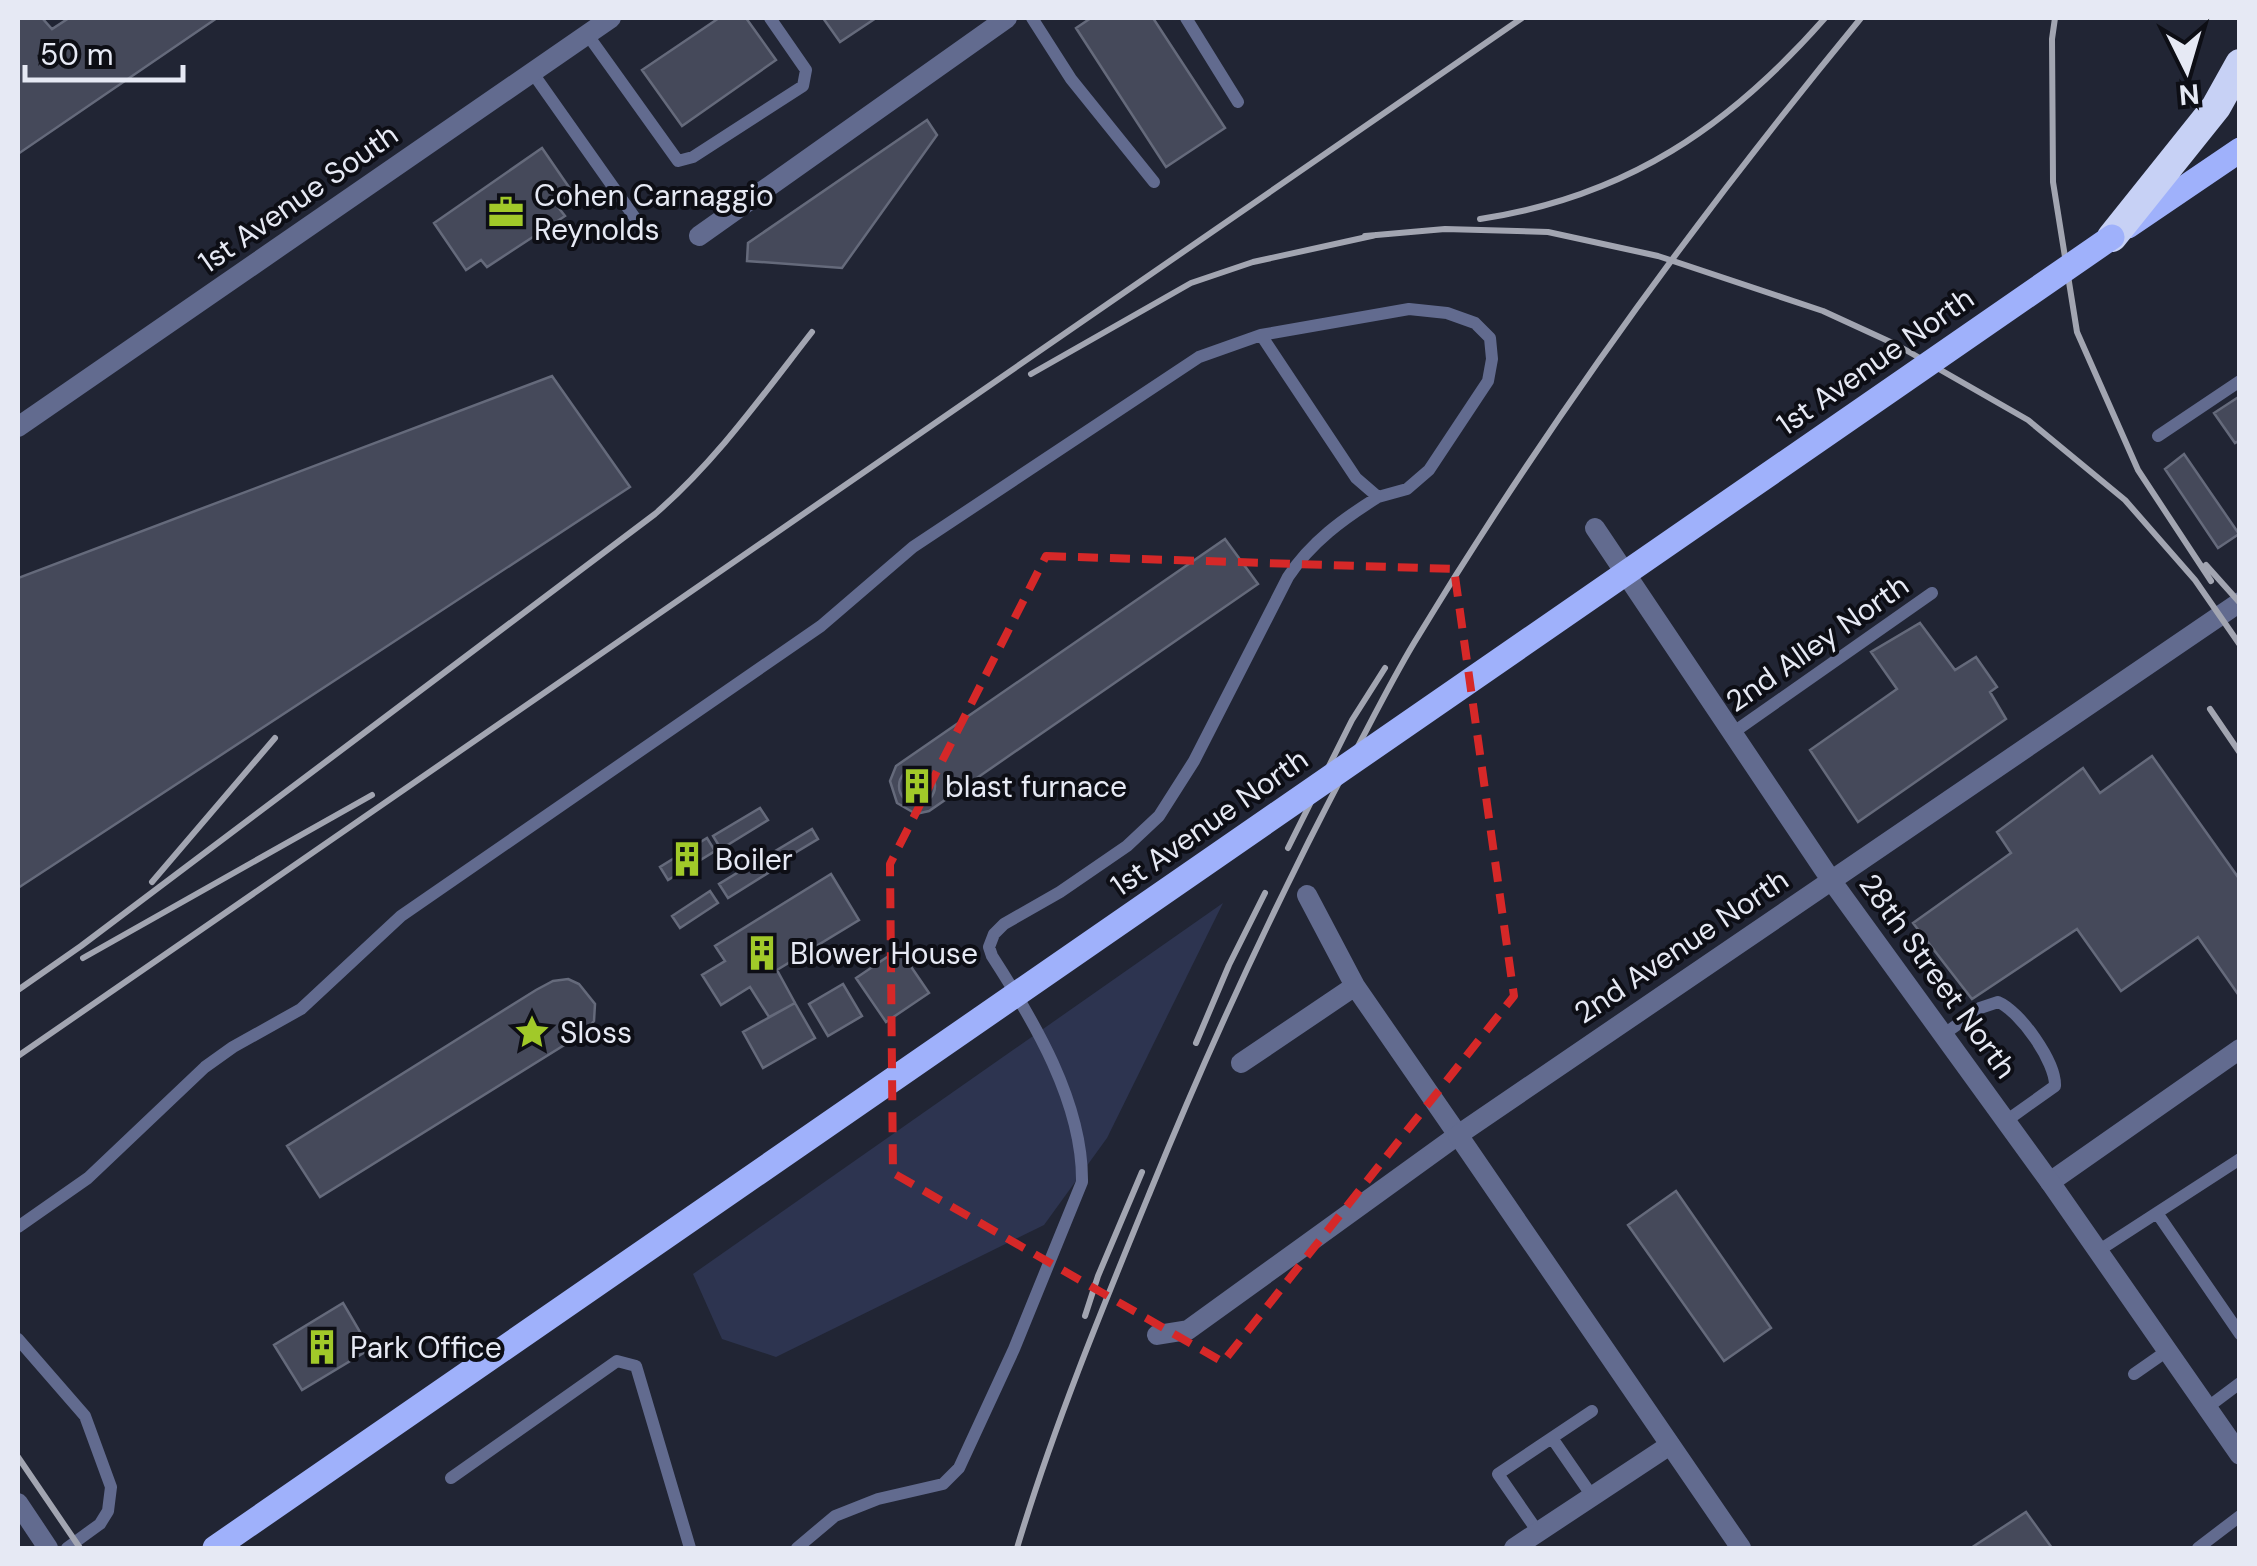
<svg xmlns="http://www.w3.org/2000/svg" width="2257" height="1566" font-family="'DM Sans',sans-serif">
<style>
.green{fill:#2d3450}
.building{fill:#45495a;stroke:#656a7b;stroke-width:2.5}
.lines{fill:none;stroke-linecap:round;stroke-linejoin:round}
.service{stroke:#626b8f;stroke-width:12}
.minor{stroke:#626b8f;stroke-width:20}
.tertiary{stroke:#626b8f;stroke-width:20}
.primary{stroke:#9fb1fb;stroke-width:25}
.motorway{stroke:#c7d1f5;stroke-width:30}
.rail{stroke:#a2a5b1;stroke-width:6}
.primary-bridge{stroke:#9fb1fb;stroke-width:25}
.marked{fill:none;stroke:#d62828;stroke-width:8;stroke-dasharray:20 12;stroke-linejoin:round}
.labels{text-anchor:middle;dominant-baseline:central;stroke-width:8;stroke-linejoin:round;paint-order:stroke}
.poi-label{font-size:30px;fill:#e6e9f4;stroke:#0d0e15;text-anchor:start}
.street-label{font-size:30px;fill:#e6e9f4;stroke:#0d0e15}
</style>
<rect width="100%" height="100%" fill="#212534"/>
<path class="green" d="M1223,903l-116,235 -63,87 -268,132 -54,-18 -29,-65z"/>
<path class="building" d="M18,18h24l10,11 17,-11h148l-199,136z
M719,18h27l30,42 -94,66 -40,-56z
M823,18h53l-36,24z
M1091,18h62l72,110 -59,39 -90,-139z
M927,120l10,15 -95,133 -95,-7 1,-18z
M542,148l33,48 -17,11 7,9 -78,51 -6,-7 -15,10 -32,-47z
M552,376l78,111 -612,401v-310z
M2240,396v44l-5,3 -21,-30z
M2184,454l55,80 -21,14 -53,-79z
M1225,539l33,45 -329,227 -13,3 -19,-11 -7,-22 6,-15z
M1920,623l35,47 21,-13 21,30 -7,5 16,27 -148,103 -48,-72 87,-61 -26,-37z
M2152,756l88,124v117l-42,-60 -77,54 -44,-62 -105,70 -59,-76 98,-70 -14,-21 86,-64 17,25z
M899 786a18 18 0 1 1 36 0a18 18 0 1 1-36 0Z
M760,808l8,12 -47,29 -8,-13z
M812,829l6,10 -45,27 -6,-10z
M707,838l8,13 -47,29 -8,-13z
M760,859l8,14 -40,25 -9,-14z
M831,874l28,46 -82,50 18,33 -26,14 -19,-30 -29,18 -19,-30 23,-14 -10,-15z
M710,891l8,12 -38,25 -8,-12z
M899,949l30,44 -43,29 -30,-44z
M568,979l11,5 16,20 -1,17 -12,13 -262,163 -33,-51 249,-156 17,-9z
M843,984l19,32 -34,20 -19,-32z
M795,1003l20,35 -52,30 -20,-36z
M1676,1191l95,137 -47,33 -96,-136z
M343,1303l27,46 -68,41 -28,-45z
M2026,1512l26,36h-81z"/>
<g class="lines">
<path class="service" d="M1032,18l39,61 83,103
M1186,18l52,84
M587,34l91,127 15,-4 110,-71 3,-16 -36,-52
M532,72l103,146
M2158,436l82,-55
M1731,734l201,-141
M1943,1035l37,-27 18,-6c22,9 58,60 57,84l-49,35
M2157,1213l83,121
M18,1227l70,-49 117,-111 28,-20 68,-38 100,-93 420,-290 92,-79 286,-190 62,-22 148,-26 38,4 28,10 15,15 2,21 -4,22 -59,89 -22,19 -29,8 -22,-19 -95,-143
M2098,1251l142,-92
M18,1339l67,77 26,71 -3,24 -8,13 -33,24
M2134,1374l33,-23
M2208,1407l32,-24
M1552,1438l40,58
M451,1478l166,-117 19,5 54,182
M1538,1532l-40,-58 94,-63
M797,1548l38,-32 43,-17 65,-15 16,-16 55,-119 68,-167c1,-79 -48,-161 -90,-226l-3,-9 5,-13 10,-10 56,-32 67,-46 32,-30 35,-55 94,-184c23,-35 55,-58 90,-80
M2198,1548l42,-32"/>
<path class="minor" d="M699,236l308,-218
M1241,1063l114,-77
M2050,1182l190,-133
M1157,1335l31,-5 270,-195 -103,-149 -48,-91
M18,1503l30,45
M1514,1548l156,-103"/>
<path class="tertiary" d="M18,427l593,-409
M1595,528l236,352 219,302 190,273
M1741,1548l-283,-413 782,-533"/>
<path class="primary" d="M2128,226l112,-76"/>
<path class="motorway" d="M2112,237l104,-130 24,-43"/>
<path class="rail" d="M2055,18l-3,21 1,143 24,150 61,138 73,111
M1480,219c146,-22 249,-92 345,-201
M1365,236l80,-7 103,3 110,24 165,55 74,34 131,75 97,80 70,80 45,65
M1031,374l160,-91 62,-21 123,-27
M2206,565l34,38
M2210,709l30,44
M1288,848l64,-128 33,-52
M152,882l123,-144
M83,958l289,-163
M18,990l63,-44 574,-432c61,-53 107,-118 157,-182
M1196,1043l33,-78 36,-72
M18,1056l1504,-1038
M1085,1316l13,-40 44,-104
M18,1457l62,91
M1017,1548c36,-120 85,-239 133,-356 59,-145 124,-286 197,-425 22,-41 43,-84 67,-124 133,-220 284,-427 447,-625"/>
<path class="primary-bridge" d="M215,1548l1897,-1311"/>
</g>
<path class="marked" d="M1046,556l408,13 60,427 -291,366 -330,-189 -3,-309z"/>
<defs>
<symbol id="office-bare" viewBox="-9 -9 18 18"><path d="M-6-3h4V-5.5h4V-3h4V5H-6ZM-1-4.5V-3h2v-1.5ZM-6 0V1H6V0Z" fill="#a1c929" stroke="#0d0e15" stroke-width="2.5" paint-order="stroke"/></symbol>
<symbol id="building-bare" viewBox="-9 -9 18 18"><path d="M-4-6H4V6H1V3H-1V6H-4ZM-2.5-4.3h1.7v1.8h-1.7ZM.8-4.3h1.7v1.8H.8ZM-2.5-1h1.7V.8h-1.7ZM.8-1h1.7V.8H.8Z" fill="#a1c929" stroke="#0d0e15" stroke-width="2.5" paint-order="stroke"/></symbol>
<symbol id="sight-bare" viewBox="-9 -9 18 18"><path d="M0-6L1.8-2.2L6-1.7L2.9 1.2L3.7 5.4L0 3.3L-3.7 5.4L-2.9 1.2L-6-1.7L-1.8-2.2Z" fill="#a1c929" stroke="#0d0e15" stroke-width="2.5" paint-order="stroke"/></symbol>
</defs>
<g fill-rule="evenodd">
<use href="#office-bare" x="481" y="187" width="50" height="50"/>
<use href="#building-bare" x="892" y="761" width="50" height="50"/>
<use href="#building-bare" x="662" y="834" width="50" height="50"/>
<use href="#building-bare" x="737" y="928" width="50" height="50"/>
<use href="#sight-bare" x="507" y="1007" width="50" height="50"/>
<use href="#building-bare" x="297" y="1322" width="50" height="50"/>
</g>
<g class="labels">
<g class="poi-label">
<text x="534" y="195">Cohen Carnaggio<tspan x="534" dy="34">Reynolds</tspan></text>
<text x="945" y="786">blast furnace</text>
<text x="715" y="859">Boiler</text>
<text x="790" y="953">Blower House</text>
<text x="560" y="1032">Sloss</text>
<text x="350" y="1347">Park Office</text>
</g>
<g class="street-label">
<text transform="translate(298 198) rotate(-35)">1st Avenue South</text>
<text transform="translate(1875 361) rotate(-35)">1st Avenue North</text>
<text transform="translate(1817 643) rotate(-35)">2nd Alley North</text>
<text transform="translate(1209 822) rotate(-35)">1st Avenue North</text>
<text transform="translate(1681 946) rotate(-34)">2nd Avenue North</text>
<text transform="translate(1938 976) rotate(54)">28th Street North</text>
</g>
</g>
<rect width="2257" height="1566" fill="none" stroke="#e6e9f4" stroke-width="40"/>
<g transform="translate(2187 70) rotate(175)" stroke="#0d0e15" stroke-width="8" paint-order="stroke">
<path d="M0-8L18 38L0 25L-18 38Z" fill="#e6e9f4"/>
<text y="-15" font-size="28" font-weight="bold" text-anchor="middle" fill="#e6e9f4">N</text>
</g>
<path d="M25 65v15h158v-15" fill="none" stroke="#e6e9f4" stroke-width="5"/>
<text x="40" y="65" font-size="30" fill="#e6e9f4" stroke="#0d0e15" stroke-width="8" paint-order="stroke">50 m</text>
</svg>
